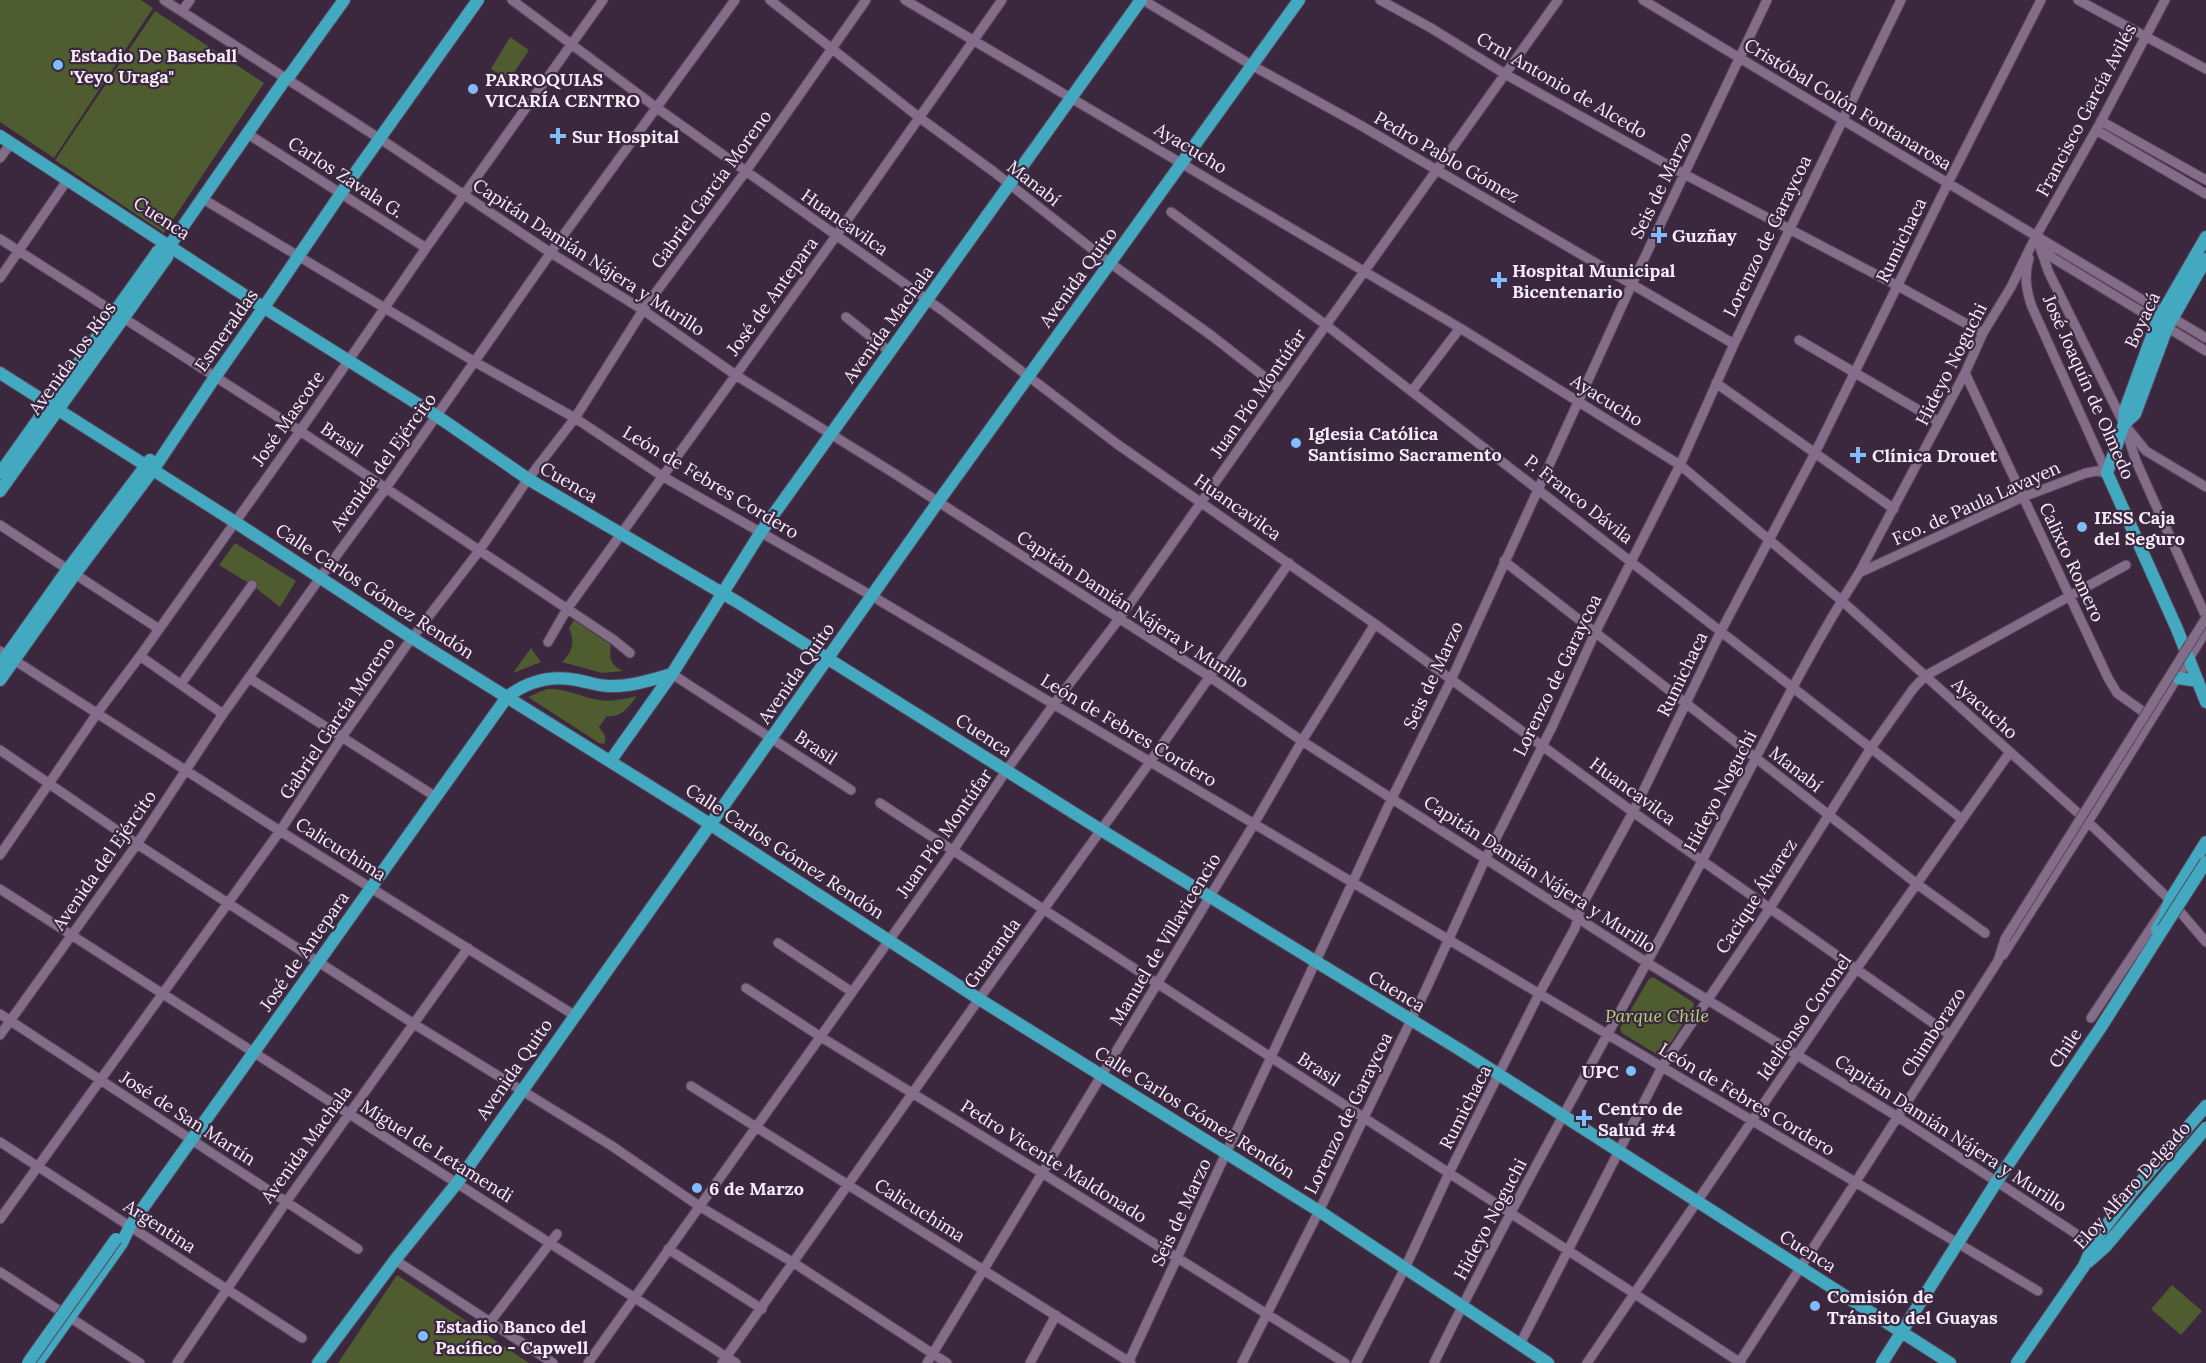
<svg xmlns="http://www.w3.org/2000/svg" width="2206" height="1363" font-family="Lora,serif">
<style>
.green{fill:#4e5c30}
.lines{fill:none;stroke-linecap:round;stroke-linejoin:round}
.minor-casing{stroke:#564558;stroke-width:11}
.major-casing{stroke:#564558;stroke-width:14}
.minor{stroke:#836d88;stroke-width:9}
.major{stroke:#43a9c1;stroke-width:12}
.minor-bridge-casing{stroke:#564558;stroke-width:11;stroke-linecap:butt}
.major-bridge-casing{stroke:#564558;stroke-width:14;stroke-linecap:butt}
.minor-bridge{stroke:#836d88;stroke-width:9}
.major-bridge{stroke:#43a9c1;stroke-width:12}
.poi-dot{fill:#81bcfa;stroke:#3b283f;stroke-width:2}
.labels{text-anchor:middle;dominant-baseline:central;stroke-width:4.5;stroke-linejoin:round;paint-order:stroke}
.poi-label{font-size:18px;font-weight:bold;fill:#f9ecfb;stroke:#3b283f;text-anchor:start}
.street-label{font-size:18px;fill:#f9ecfb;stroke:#3b283f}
.park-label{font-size:18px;font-style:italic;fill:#b5d27b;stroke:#3b283f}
</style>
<rect width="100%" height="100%" fill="#3b283f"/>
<path class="green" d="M0,0h141l12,8 -99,150 -54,-36z
M155,11l109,72 -100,150 -109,-73z
M510,37l19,13 -20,30 -18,-11z
M235,543l61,38 -16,26 -28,-22 -33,-20z
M574,620l37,25c-2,13 -1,20 12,26l-21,2 -40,-11c11,-11 13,-19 7,-34z
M531,648l10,14 -28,11z
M547,689c19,-1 34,8 52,11 12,2 25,-1 38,-4 -9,11 -15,22 -30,20l-8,11c4,6 9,10 5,17l-5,-1 -71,-46z
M1653,977l40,25 1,4 -31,49h-5l-36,-22 -2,-5 29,-49z
M397,1275l132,88h-191z
M2172,1285l30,26 -21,24 -30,-26z"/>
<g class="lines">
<defs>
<path id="minor" d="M164,0l224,144 163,109 92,57 94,66 155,96 318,205 92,64 344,221 252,155 189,124
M512,0l145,108 286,203 174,133 258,180 258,188 317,223
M770,0l150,118 74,54 116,91 102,73 68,53
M905,0l555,328 220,137 162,136 246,221 82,78 36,42
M1143,0l110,66 107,59 374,219
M1380,0l51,28 74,46 179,100 214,112 85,47
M1643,0l563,338
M2078,0l128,69
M182,11l8,-11
M2101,121l105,59
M2096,130l110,64
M248,134l178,114
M0,158l11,-15
M203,199l272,163 100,56 87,58 210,120 1166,695
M1171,212l155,113 636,494
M2036,236l13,37 75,151 12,37 70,156
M0,239l300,192 314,209 16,13
M2041,243l12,15 153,93
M2029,258c-5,18 -3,32 3,49l75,166
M0,278l68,-99
M846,317l44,35
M1799,340l140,82
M1965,373l143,305 9,15 35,25
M1716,383l178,126
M1412,391l48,-63
M2129,430l17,21 60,36
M0,525l159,104
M1504,561l413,323 68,49
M1859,573l164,-76 63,-24 11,-2 10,2
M548,642l19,-33 269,-373 166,-236
M0,651l280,180 294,184
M140,656l83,58
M672,674l179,116
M249,678l187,119
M181,684l71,-99
M0,750l137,94 277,180 198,122 87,60 95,57 153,100
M880,803l861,560
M0,855l98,-143 42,-56 160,-225 126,-183 177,-248
M0,889l736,474
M778,943l74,49
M2003,955l85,-133 118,-191
M746,988l75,49 221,136 303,190
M0,1014l358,235
M2091,1018l76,-114
M0,1035l137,-191 86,-130 97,-136 66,-90 168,-240 181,-248
M691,1086l440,277
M0,1142l302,196
M0,1219l280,-388 62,-94 64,-91 73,-95 49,-72 47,-61 70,-111 101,-136 120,-171
M668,1249l94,60
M395,1260l158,103
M0,1272l140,91
M490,1322l67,-88
M1520,1344l142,-277 108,-159 101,-160 42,-59 12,-13 201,-111
M177,1363l109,-161 182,-254
M588,1363l364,-511 54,-81 48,-67 65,-85 207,-294 232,-325
M722,1363l257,-364 171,-237 139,-199
M927,1363l327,-539 48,-83 73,-117
M1030,1363l26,-48
M1128,1363l264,-565 59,-118 181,-396 135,-284
M1242,1363l77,-152 108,-224 56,-123 69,-137 43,-94 85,-168 54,-121 167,-344
M1356,1363l49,-95 44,-95 90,-179 36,-66 6,-21 52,-95 88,-181 94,-178 133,-270 93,-183
M1434,1363c84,-171 179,-336 269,-504 51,-95 98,-195 156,-286l106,-200 18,-40 28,-46 25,-51 63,-111 66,-125
M1587,1363l244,-358 179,-253
M1739,1363l259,-402 7,-22"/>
<path id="major" d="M0,136l258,168 179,112 91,63 211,124 362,227 361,221 488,312
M2206,237l-49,85 -32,88 -1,14 -17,49 70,156 29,73
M0,373l235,149 177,116 276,172 291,189 340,212 229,152
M2124,424l11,-10 32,-86 39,-69
M0,473l158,-222 12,-6
M0,491l167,-234 3,-12 116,-167 4,-3 54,-75
M0,665l68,-96 82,-109
M2178,678l20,3
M0,680l75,-106 78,-104 62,-93 49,-70 84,-124 130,-183
M611,760l61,-86 89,-142 380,-532
M2157,929l7,-12 6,-17 36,-58
M2088,1262l17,-15 101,-119
M37,1363l85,-120 8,-17 377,-529c21,-16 44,-22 70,-17 11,2 21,6 32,6 21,1 42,-6 63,-12
M318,1363l77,-103 62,-77 481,-681 361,-502
M1882,1363l115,-182 104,-154 62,-98
M2017,1363l67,-97 11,-26 37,-48 74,-86"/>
</defs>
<use href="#minor" class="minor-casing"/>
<use href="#major" class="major-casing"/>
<use href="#minor" class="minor"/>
<use href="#major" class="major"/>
<defs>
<path id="minor-bridge" d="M2005,939l201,-321"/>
<path id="major-bridge" d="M2163,929l43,-67
M28,1363l88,-124"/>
</defs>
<use href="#minor-bridge" class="minor-bridge-casing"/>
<use href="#major-bridge" class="major-bridge-casing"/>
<use href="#minor-bridge" class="minor-bridge"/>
<use href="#major-bridge" class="major-bridge"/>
</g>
<g class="poi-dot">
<circle cx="58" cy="65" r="6"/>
<circle cx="473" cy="89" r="6"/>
<path d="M555 127h6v6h6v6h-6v6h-6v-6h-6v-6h6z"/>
<path d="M1656 226h6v6h6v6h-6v6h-6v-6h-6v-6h6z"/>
<path d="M1496 271h6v6h6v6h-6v6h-6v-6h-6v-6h6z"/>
<circle cx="1296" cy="443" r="6"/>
<path d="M1855 446h6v6h6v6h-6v6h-6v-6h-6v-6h6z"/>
<circle cx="2082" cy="527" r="6"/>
<circle cx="1631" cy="1071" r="6"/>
<path d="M1581 1109h6v6h6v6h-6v6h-6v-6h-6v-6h6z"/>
<circle cx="697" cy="1188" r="6"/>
<circle cx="1815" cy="1306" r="6"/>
<circle cx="423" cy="1336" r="6"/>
</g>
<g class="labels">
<g class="poi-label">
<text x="70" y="55">Estadio De Baseball<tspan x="70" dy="21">'Yeyo Uraga"</tspan></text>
<text x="485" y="79">PARROQUIAS<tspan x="485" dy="21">VICARÍA CENTRO</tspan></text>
<text x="572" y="136">Sur Hospital</text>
<text x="1672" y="235">Guzñay</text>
<text x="1512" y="270">Hospital Municipal<tspan x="1512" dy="21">Bicentenario</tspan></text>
<text x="1308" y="433">Iglesia Católica<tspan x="1308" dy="21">Santísimo Sacramento</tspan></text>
<text x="1872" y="455">Clínica Drouet</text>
<text x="2094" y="517">IESS Caja<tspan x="2094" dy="21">del Seguro</tspan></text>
<text x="1619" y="1071" text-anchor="end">UPC</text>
<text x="1598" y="1108">Centro de<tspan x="1598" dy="21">Salud #4</tspan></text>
<text x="709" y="1188">6 de Marzo</text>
<text x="1827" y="1296">Comisión de<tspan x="1827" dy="21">Tránsito del Guayas</tspan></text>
<text x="435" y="1326">Estadio Banco del<tspan x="435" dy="21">Pacífico - Capwell</tspan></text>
</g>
<g class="street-label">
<text transform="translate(1562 85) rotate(30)">Crnl Antonio de Alcedo</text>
<text transform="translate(1848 104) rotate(31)">Cristóbal Colón Fontanarosa</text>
<text transform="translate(2086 110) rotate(-62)">Francisco García Avilés</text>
<text transform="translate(1191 148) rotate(31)">Ayacucho</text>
<text transform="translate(1447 157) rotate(30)">Pedro Pablo Gómez</text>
<text transform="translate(346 177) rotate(33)">Carlos Zavala G.</text>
<text transform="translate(1034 183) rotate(38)">Manabí</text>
<text transform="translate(1661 185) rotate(-64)">Seis de Marzo</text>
<text transform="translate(711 189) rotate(-54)">Gabriel García Moreno</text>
<text transform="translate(162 218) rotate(33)">Cuenca</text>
<text transform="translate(845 222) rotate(35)">Huancavilca</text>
<text transform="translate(1767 236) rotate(-64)">Lorenzo de Garaycoa</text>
<text transform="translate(1901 240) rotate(-64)">Rumichaca</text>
<text transform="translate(589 257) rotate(33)">Capitán Damián Nájera y Murillo</text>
<text transform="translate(1078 277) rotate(-54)">Avenida Quito</text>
<text transform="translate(772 296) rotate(-54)">José de Antepara</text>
<text transform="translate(2142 320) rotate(-65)">Boyacá</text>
<text transform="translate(888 324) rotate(-54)">Avenida Machala</text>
<text transform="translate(226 330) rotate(-55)">Esmeraldas</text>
<text transform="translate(72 358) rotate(-54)">Avenida los Ríos</text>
<text transform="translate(1951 364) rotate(-63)">Hideyo Noguchi</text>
<text transform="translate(2089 387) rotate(66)">José Joaquín de Olmedo</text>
<text transform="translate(1258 393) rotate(-55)">Juan Pío Montúfar</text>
<text transform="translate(1607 400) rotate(32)">Ayacucho</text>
<text transform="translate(288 418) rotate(-55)">José Mascote</text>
<text transform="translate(342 439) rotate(34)">Brasil</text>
<text transform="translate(383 462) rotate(-54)">Avenida del Ejército</text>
<text transform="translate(569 482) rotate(30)">Cuenca</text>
<text transform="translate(711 482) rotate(31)">León de Febres Cordero</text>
<text transform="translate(1579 499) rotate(38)">P. Franco Dávila</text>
<text transform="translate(1976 503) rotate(-24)">Fco. de Paula Lavayen</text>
<text transform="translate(1238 507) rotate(35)">Huancavilca</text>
<text transform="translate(2072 562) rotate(65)">Calixto Romero</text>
<text transform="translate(375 591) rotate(33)">Calle Carlos Gómez Rendón</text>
<text transform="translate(1133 609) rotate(33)">Capitán Damián Nájera y Murillo</text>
<text transform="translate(796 673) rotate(-55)">Avenida Quito</text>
<text transform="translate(1682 674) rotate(-64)">Rumichaca</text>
<text transform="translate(1433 675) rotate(-65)">Seis de Marzo</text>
<text transform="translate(1557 675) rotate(-64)">Lorenzo de Garaycoa</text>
<text transform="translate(1985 708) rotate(42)">Ayacucho</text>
<text transform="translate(337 718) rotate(-56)">Gabriel García Moreno</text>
<text transform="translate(1129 730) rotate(31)">León de Febres Cordero</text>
<text transform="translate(984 735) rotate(33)">Cuenca</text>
<text transform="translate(816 747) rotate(34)">Brasil</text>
<text transform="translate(1796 769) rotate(38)">Manabí</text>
<text transform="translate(1633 791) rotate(36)">Huancavilca</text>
<text transform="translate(1720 791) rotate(-62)">Hideyo Noguchi</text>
<text transform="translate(944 833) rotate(-55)">Juan Pío Montúfar</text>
<text transform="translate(341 849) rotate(32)">Calicuchima</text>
<text transform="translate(785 851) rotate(33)">Calle Carlos Gómez Rendón</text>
<text transform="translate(104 860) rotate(-55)">Avenida del Ejército</text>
<text transform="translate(1540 874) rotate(33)">Capitán Damián Nájera y Murillo</text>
<text transform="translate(1756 896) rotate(-57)">Cacique Álvarez</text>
<text transform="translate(1165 939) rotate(-59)">Manuel de Villavicencio</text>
<text transform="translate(304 951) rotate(-55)">José de Antepara</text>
<text transform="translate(992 953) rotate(-54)">Guaranda</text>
<text transform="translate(1397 991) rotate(31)">Cuenca</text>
<text transform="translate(1804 1017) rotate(-55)">Idelfonso Coronel</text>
<text transform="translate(1933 1032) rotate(-57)">Chimborazo</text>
<text transform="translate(2065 1048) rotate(-56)">Chile</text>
<text transform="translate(514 1069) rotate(-55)">Avenida Quito</text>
<text transform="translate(1319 1069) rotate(33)">Brasil</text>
<text transform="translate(1747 1099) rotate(31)">León de Febres Cordero</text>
<text transform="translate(1465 1107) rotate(-63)">Rumichaca</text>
<text transform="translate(1195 1112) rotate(32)">Calle Carlos Gómez Rendón</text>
<text transform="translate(1348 1113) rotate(-64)">Lorenzo de Garaycoa</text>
<text transform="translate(188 1118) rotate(33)">José de San Martín</text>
<text transform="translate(1951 1133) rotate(33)">Capitán Damián Nájera y Murillo</text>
<text transform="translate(306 1144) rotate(-54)">Avenida Machala</text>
<text transform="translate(437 1151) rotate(32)">Miguel de Letamendi</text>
<text transform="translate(1054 1161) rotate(32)">Pedro Vicente Maldonado</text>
<text transform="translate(2132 1185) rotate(-48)">Eloy Alfaro Delgado</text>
<text transform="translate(920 1210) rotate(32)">Calicuchima</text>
<text transform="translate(1181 1212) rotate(-65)">Seis de Marzo</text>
<text transform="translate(1490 1219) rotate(-62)">Hideyo Noguchi</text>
<text transform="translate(160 1226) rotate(33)">Argentina</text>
<text transform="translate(1808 1251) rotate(32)">Cuenca</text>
</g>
<g class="park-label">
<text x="1657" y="1015">Parque Chile</text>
</g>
</g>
</svg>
